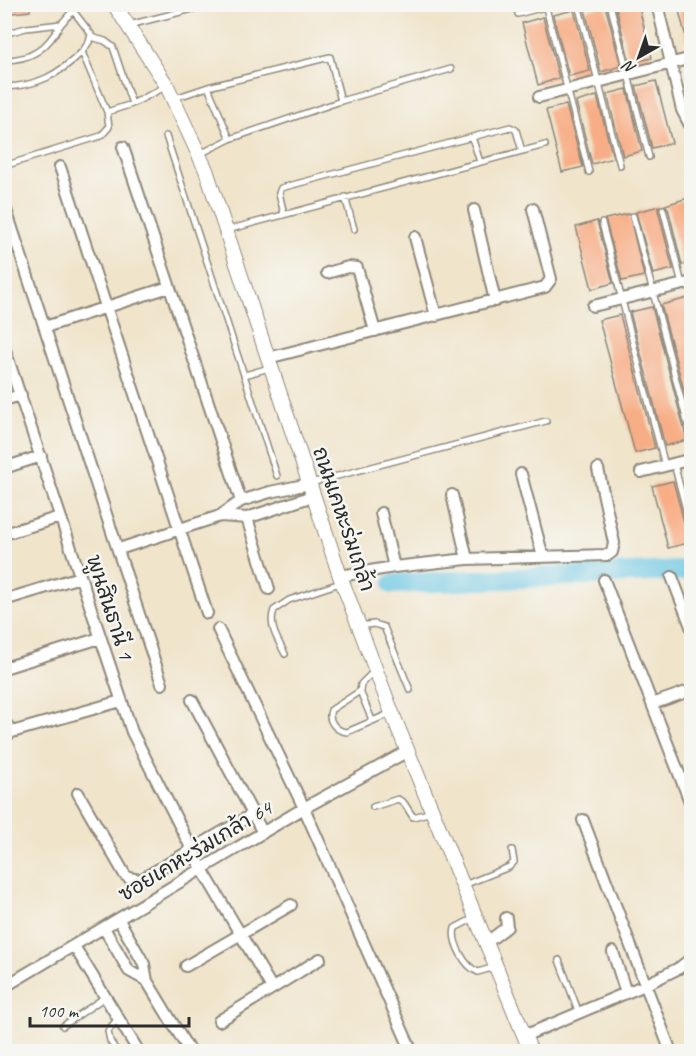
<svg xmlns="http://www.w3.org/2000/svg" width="696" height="1056" font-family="Caveat,'Playpen Sans Thai',sans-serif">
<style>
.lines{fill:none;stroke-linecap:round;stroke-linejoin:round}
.river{stroke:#65c4e3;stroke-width:20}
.building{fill:#f7ad85}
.lane-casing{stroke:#8e887a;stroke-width:8}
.street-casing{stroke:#8e887a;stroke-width:14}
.secondary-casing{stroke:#8e887a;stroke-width:16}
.lane{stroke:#fff;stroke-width:5}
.street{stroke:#fff;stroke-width:10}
.secondary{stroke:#fff;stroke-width:14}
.labels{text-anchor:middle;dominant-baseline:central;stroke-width:5;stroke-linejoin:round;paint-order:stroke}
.street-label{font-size:21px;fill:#2b2b2b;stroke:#f6f6f2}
</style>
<rect width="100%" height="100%" fill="#f6f6f2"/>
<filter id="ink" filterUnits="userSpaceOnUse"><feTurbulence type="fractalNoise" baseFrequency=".0167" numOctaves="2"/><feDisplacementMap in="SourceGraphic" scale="12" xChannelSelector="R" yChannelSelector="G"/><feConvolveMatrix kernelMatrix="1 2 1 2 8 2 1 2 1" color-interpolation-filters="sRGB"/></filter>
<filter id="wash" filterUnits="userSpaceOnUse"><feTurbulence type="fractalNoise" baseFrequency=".008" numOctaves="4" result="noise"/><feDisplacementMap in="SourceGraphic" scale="24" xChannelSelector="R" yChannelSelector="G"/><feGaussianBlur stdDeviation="1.35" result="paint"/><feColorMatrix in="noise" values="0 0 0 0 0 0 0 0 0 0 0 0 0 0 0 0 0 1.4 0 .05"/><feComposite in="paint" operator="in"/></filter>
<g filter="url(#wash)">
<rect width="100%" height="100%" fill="#f0e4ca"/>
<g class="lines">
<path class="river" d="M393,584l299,-14"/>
</g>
<g id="blocks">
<path class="building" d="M4,4h26v7l-26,3z
M615,4h23l14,54 -22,5z
M677,4h15v43l-3,1z
M605,5l16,61 -20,6 -16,-62z
M574,10l16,61 -21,5 -16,-61z
M543,17l16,61 -21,7 -16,-62z
M656,81l16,62 -20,5 -16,-62z
M627,89l15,62 -19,5 -16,-62z
M597,96l16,62 -21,6 -16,-62z
M566,105l17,62 -21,5 -16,-62z
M688,198l4,11v54l-10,2 -14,-57 -3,-3z
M659,206l-1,4 15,59 -20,5 -17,-62z
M629,214l15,62 -22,5 -17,-62z
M597,221l16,62 -21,6 -16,-62z
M692,297v32h-3l3,10v81l-31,-115z
M652,307l35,133 -22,6 -35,-134z
M620,315l35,133 -20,5 -36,-133z
M673,481l14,52 5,4v5l-24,6 -16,-62z
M692,481v30l-8,-28z"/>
</g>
</g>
<g filter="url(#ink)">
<use href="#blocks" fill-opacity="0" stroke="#8e887a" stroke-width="1.5"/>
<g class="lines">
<defs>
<path id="lane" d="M545,4l44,168
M578,4l42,161
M610,4l39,153
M74,12l17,22 -2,8 -7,10
M518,14l37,-10
M129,25l83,-21
M4,34l22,-6 35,-4 18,-20
M91,37l14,4 8,6 19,57
M4,60c29,0 43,-12 57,-36
M4,87c34,-1 54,-12 78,-35l25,60 25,-8 33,-17
M208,87l22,52
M175,98l33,-11 122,-30 11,44 -111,38 -30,15
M341,101l110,-32
M166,136l111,340
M472,137l8,25
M4,166l97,-30 8,-9 -2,-15
M345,197l9,32
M663,209l19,75
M284,214l-5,-21 2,-5 229,-61 6,3 6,21
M633,216l59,225
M602,223l63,243
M227,230l318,-85
M245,375l24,-7
M674,464l18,68
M311,483l235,-62
M359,626l15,-2 10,3 26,63
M285,654c-7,-14 -17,-28 -11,-44l15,-10 51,-17
M375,670l-14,14 -1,7 -29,19c-4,11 5,21 16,22l44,-19
M360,691l12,29
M373,807l25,-8 6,4 9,14 19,-5
M464,885l45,-18 5,-5 -2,-12
M474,918l-19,10c-4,14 10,39 23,44l17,-5
M559,960l20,53
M63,1026l42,-29
M117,1052l-7,-11 -2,-10 10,-13"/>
<path id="street" d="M657,4l25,106 10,19
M539,97l153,-39
M123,147l118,354
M60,167l147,446
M4,204l158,480
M474,210l21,91
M415,237l21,79
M327,273l21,-6 9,1 18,63
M593,306l99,-24
M45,327l124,-40
M4,347l128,385 70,137 70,119
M268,358l277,-71 6,-8 -18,-70
M4,400l17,-5
M4,468l37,-12
M641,472l51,-13
M521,474l22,83
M381,513l13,54
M221,516l26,2 66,-22
M247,518l22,71
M4,534l56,-17
M119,549l101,-33 21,-15 29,-9 39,-8
M467,559l141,-4 4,-3 2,-9 -16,-74
M340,576l54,-9 73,-8 -15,-64
M672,577l20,52
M604,580l88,227
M4,600l76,-23
M218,629l86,179 108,244
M4,668l96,-30
M192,700l71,133
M652,704l40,-14
M4,721l8,11
M4,737l8,-5 109,-31
M78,793l47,82 4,3 11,2 113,-66
M583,820l88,232
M119,920l25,44 3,17 43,71
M104,928l25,43 18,10
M486,943l21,-16 -1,-9
M74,946l65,106
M613,952l13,41
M186,966l105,-61
M4,987l300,-179 104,-57
M219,1021l101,-62
M524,1036l121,-51 34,-17 13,-10"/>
<path id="secondary" d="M114,4l53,82 39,84 134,406 52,137 139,339"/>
</defs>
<use href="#lane" class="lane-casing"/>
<use href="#street" class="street-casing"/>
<use href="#secondary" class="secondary-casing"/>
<use href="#lane" class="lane"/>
<use href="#street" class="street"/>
<use href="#secondary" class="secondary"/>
</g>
</g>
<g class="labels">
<g class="street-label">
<text transform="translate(344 519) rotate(71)">ถนนเคหะร่มเกล้า</text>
<text transform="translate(110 607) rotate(72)">พูนสินธานี 1</text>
<text transform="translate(195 851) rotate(-31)">ซอยเคหะร่มเกล้า 64</text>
</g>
</g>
<rect width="696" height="1056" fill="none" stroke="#f6f6f2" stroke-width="24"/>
<g transform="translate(639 57) rotate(220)" stroke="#f6f6f2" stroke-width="4.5" paint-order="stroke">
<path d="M0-4.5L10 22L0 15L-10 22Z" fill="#2b2b2b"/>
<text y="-9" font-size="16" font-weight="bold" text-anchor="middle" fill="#2b2b2b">N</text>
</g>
<path d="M30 1017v9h159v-9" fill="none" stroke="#2b2b2b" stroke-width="3"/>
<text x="39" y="1017" font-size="18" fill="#2b2b2b" stroke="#f6f6f2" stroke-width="4.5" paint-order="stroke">100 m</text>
</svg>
